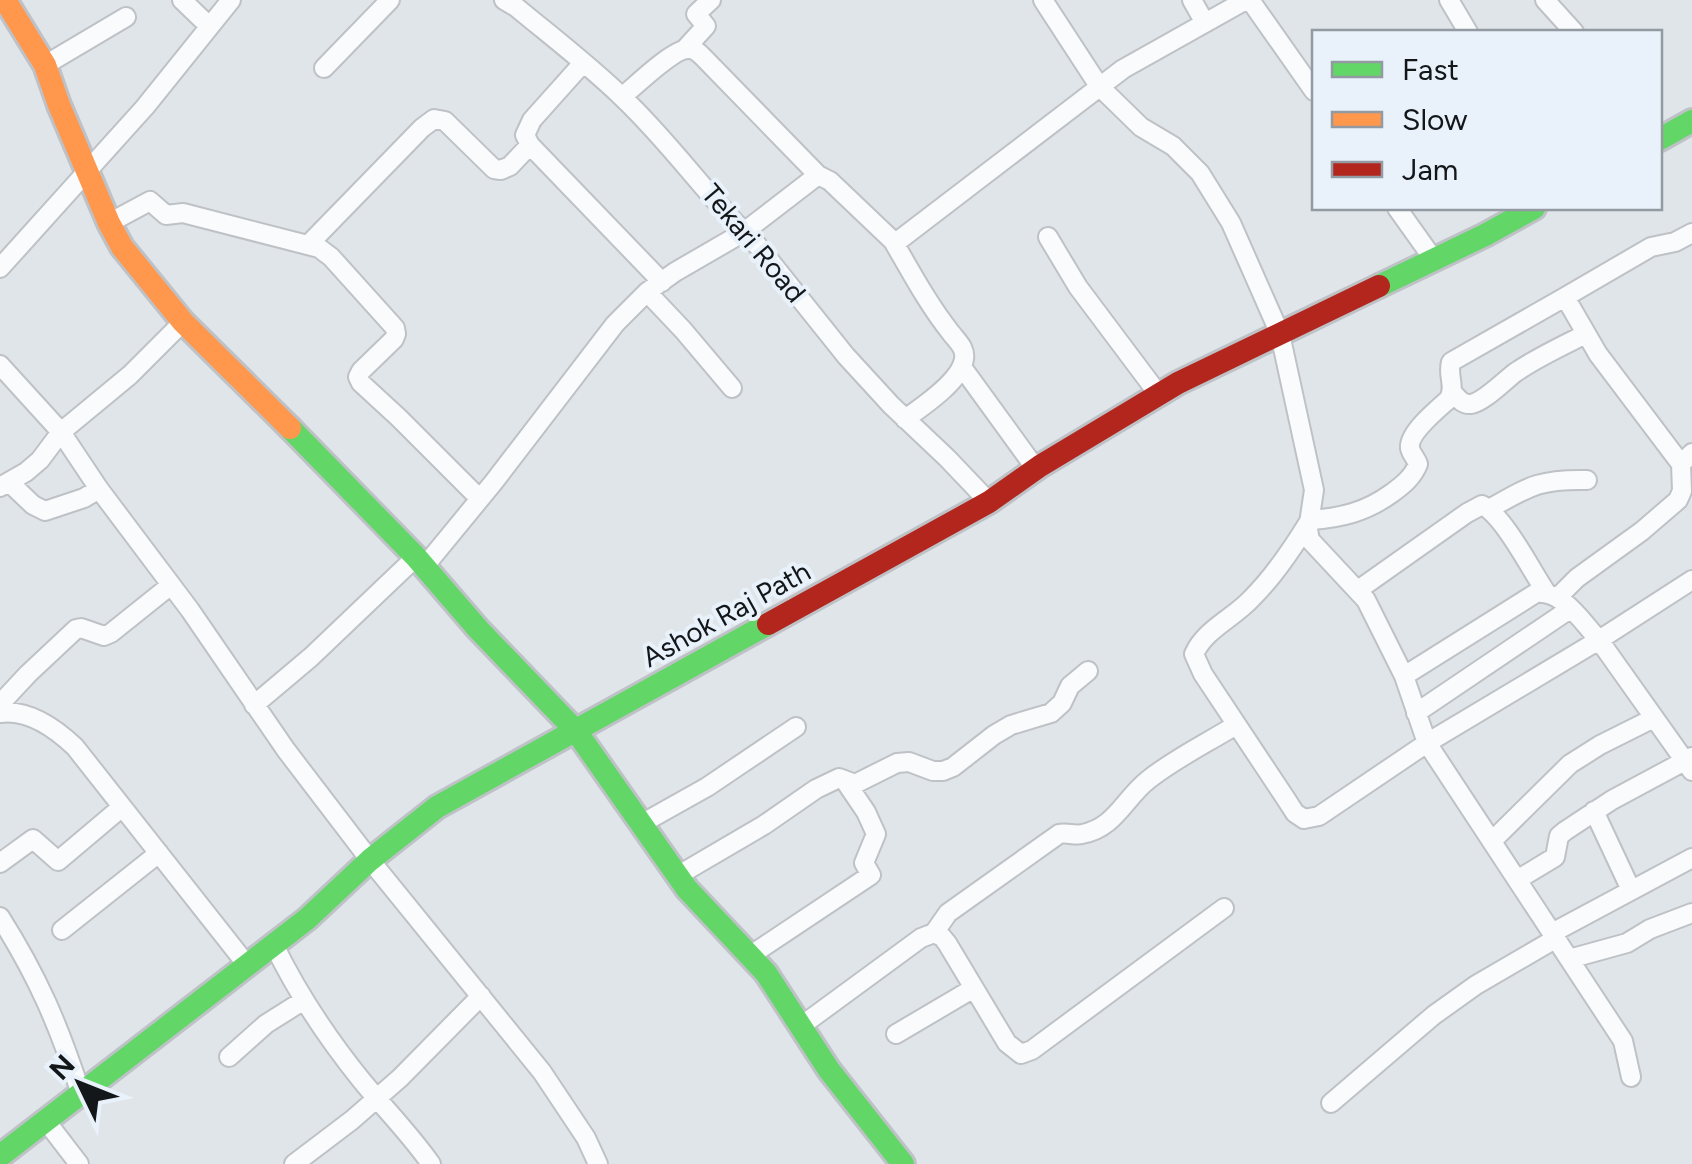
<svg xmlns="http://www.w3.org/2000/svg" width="1692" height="1164" font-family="Figtree,sans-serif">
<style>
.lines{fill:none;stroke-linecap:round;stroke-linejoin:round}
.street-casing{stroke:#bec2c6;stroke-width:22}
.fast-casing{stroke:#bec2c6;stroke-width:28}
.slow-casing{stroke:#bec2c6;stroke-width:28}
.jam-casing{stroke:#bec2c6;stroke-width:28}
.street{stroke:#fafbfc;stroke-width:18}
.fast{stroke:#63d668;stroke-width:22}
.slow{stroke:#ff974d;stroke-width:22}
.jam{stroke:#b3261e;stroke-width:22}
.labels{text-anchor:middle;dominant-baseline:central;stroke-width:8;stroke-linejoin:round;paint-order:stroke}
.street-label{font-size:28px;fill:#14171a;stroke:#e9f2fb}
</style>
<rect width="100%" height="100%" fill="#e0e5ea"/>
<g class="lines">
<defs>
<path id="street" d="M182,0l27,26
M504,0l12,7c35,29 73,58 106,90 49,46 87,102 136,149l88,110 45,49 56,53 42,44
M1043,0l56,86 42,41 32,19 27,27 31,50 49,111 34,156 -6,40 2,10 56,60 38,76 23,67 196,298 8,36
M1192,0l13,23
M1250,0l64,91
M1449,0l19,32
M1545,0l29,32
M685,49l21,-23 -10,-12 15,-14
M583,63l-51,57 -7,15 5,10 132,137
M45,65l81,-48
M324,68l66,-68
M622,97c13,-11 52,-49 67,-48 6,0 10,4 14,8l115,118
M1397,208l37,52
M109,223l41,-22 16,14 17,-2 136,35 12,9 64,71 1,6 -2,5 -33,32 -3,6 3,6 38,35 81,81
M1048,237l30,50 81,108
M893,241c18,31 35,63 58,92 6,8 15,15 13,26 -3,22 -42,48 -59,60
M309,244l113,-116 12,-9 11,2 49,48 7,1 9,-4 20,-21
M0,268l145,-161 86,-107
M647,292l36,38 49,58
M1565,297l86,-50 24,-5 17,-9
M0,365l61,67 38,57 91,121 96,140 84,110 172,212 44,66 12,26
M962,367l74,102
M1452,392c6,6 10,13 19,12 13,-2 34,-24 45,-32 22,-15 46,-26 70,-38
M1681,464l-83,-110 -33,-57 -114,65c-4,14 5,23 -2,37 -10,9 -41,34 -39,49 1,6 6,10 8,16 -5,13 -15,21 -26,29 -26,19 -51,25 -82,27 -17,28 -35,55 -58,78 -18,20 -47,31 -58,56l9,20 83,125 9,14 9,6 15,-3 108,-73 172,-103 93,131
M10,483l23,22 12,6 39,-13 15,-9
M0,487l26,-15 14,-12 21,-28 69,-57 53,-53
M1489,509c41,-23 50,-30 98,-29
M424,567l69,-84 122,-159 32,-32 28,-20 69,-40 74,-57 12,6 63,60h5l225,-172 123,-69
M1358,590l109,-77 15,-8c22,11 49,65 64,87
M1558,597l19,-19 65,-47 36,-31 4,-9 -1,-27 11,-11
M1404,676l132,-83c27,-3 46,29 63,47l93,-60
M0,704l28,-30 48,-45 5,-1 23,8 7,-3 60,-48
M254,705l57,-48 105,-100
M0,713c29,-4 55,15 75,34l172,218
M1416,713l154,-104
M1594,811l37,79
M641,824l66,-37 89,-60
M1492,841l78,-77 30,-19 54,-27
M0,863l33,-24 25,22 64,-54
M677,876l87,-51 52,-36 23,-11 16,6 42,-21 12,-1 24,9h10l10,-4 41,-32 17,-10 40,-12 11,-10 8,-17 18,-15
M1517,880l38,-23 4,-21 6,-5 47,-31 80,-43
M0,917c38,60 59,109 81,177
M62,930l97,-77
M934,933l14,-20 111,-79c8,-2 15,2 23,0 33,-6 42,-35 66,-54 26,-21 59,-37 88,-55
M1552,933l140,-75
M274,945c24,49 54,94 88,136 23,28 48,53 69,83
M751,955l120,-80 -7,-12 12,-29 -10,-22 -21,-31
M1569,959l58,-16 23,-14 42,-16
M801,1026l120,-88 13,-5 8,4 5,6 60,100 14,11 11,-4 192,-142
M896,1034l78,-46
M229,1057l37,-33 38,-24
M1331,1103l103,-88 42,-30 79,-46
M46,1121l33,43
M294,1164l58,-44 48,-42 81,-82"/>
<path id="fast" d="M1660,139l32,-18
M1379,286l106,-51 49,-27
M290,428l126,129 62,72 98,102 111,158 79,84 63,97 74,94
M0,1156l307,-237 63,-59 67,-53 331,-183"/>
<path id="slow" d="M5,0l40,65 14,40 50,118 13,24 61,75 107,106"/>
<path id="jam" d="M768,624l221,-122 51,-36 138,-83 201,-97"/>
</defs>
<use href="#street" class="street-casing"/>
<use href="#fast" class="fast-casing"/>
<use href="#slow" class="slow-casing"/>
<use href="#jam" class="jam-casing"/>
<use href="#street" class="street"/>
<use href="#fast" class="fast"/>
<use href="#slow" class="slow"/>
<use href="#jam" class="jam"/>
</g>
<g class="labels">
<g class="street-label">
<text transform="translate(754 243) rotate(50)">Tekari Road</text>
<text transform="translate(726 614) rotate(-29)">Ashok Raj Path</text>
</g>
</g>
<rect x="1312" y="30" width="350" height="180" fill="#e9f2fb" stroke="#949aa1" stroke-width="2.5"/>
<rect x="1332" y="62" width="50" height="15" fill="#63d668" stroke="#949aa1" stroke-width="2.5"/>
<text x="1402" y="80" font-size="30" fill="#14171a">Fast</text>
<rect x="1332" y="112" width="50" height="15" fill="#ff974d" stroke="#949aa1" stroke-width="2.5"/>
<text x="1402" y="130" font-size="30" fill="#14171a">Slow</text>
<rect x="1332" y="162" width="50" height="15" fill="#b3261e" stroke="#949aa1" stroke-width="2.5"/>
<text x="1402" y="180" font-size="30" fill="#14171a">Jam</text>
<g transform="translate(80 1084) rotate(313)" stroke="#e9f2fb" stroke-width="8" paint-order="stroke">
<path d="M0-8L18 38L0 25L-18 38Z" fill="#14171a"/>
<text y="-15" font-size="28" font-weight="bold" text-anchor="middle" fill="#14171a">N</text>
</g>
</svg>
